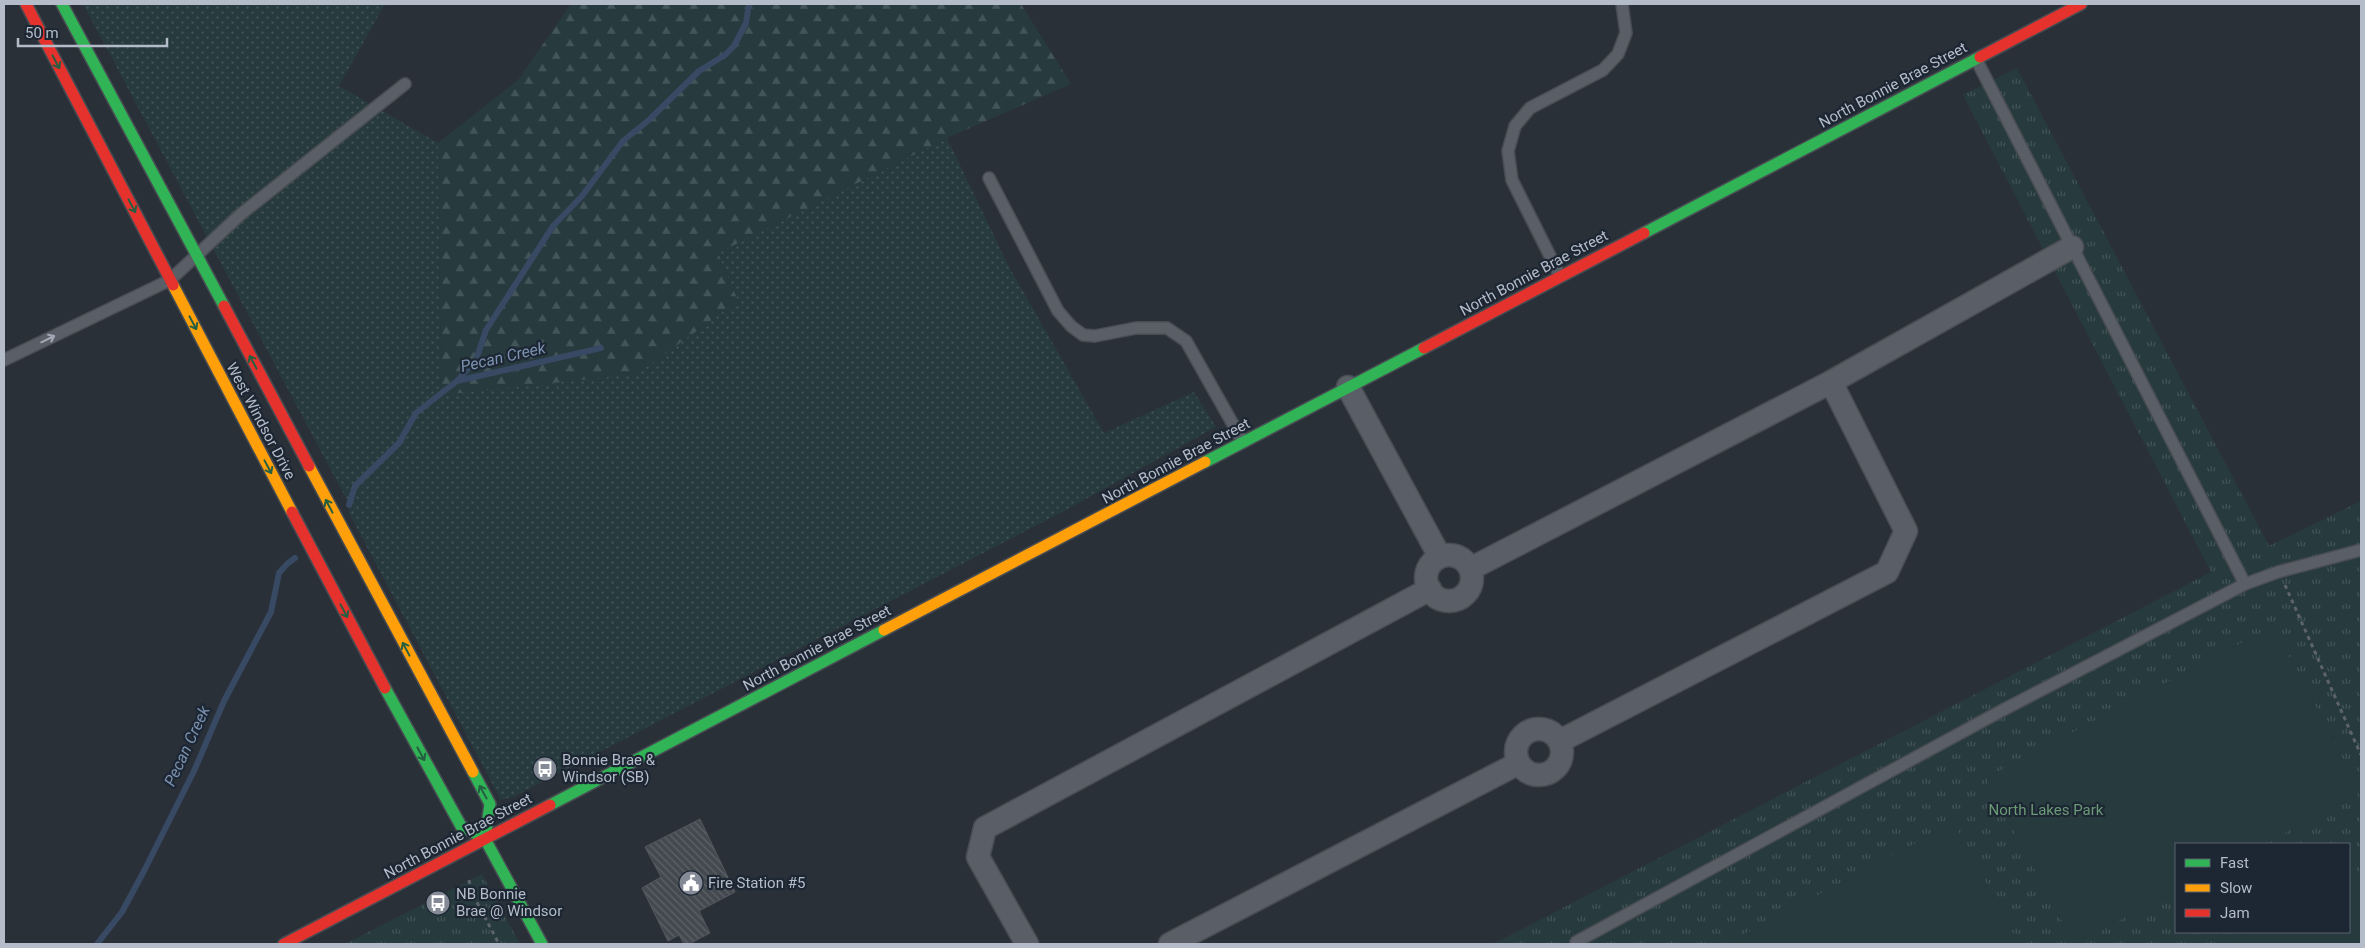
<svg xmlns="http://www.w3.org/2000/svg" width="2365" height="948" font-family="Roboto,sans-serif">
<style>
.grass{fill:url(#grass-dots)}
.forest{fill:url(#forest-firs)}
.park{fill:url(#park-tufts);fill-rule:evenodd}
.pitch{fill:#273a3e}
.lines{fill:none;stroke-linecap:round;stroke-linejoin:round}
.stream{stroke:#384963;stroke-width:6}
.building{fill:url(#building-back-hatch);stroke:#52575f}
.lane-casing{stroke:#484c53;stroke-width:14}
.street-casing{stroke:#484c53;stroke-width:25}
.fast-casing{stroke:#484c53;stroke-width:14}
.slow-casing{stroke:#484c53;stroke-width:14}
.jam-casing{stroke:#484c53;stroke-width:14}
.path{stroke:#5d636a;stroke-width:3;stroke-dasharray:4 4;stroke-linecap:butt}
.lane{stroke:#5a5e66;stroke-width:11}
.street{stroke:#5a5e66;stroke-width:22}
.fast{stroke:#30b455;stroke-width:11}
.slow{stroke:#ff9f0a;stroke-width:11}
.jam{stroke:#e5322d;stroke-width:11}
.oneway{stroke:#255f41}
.oneway2{stroke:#a2a9b5}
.labels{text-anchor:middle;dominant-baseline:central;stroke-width:4.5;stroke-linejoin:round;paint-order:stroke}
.street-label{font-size:15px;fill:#b4bcc9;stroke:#1d2633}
.poi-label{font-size:15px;fill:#b4bcc9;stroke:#1d2633;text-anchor:start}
.park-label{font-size:15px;fill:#6b9a76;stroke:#1d2633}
.water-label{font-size:16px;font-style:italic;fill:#7c92b1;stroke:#1d2633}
</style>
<defs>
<pattern id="grass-dots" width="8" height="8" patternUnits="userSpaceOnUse" patternTransform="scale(1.25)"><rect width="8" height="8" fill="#273a3e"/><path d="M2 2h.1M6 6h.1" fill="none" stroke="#445559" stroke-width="1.8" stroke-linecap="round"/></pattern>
<pattern id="forest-firs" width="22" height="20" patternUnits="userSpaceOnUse" patternTransform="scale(1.25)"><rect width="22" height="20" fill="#273a3e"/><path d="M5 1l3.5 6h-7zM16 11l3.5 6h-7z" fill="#445559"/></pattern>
<pattern id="park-tufts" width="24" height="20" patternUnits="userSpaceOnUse" patternTransform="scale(1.25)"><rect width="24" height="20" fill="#273a3e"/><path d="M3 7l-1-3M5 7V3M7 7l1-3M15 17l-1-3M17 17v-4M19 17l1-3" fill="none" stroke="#445559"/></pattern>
<pattern id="building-back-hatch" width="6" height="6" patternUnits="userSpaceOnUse" patternTransform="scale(1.25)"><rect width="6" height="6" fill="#444950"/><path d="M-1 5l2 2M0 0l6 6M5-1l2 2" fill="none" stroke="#5d6168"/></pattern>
</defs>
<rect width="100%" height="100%" fill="#2a3038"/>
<path class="grass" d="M83,4h302l-46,82 99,57 3,252 276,-142 230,-115 61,127 96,168 90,-41 22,35 -150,83 -551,286 -14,4 -152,-287v-9z"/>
<path class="forest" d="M571,4h450l50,80 -124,54 -229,115 20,48 -101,73 -196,21 -3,-252 80,-63z"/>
<path class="park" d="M2017,68l252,478 92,-45v443h-868l718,-372 -248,-477zM2176,844h173v88h-173z
M482,874l38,70h-175z"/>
<path class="pitch" d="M2273,626l88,166 -97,52h-88v47l-102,53 -88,-166z
M1954,823l65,121h-294z
M2361,870v74h-136l23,-12h101v-55z"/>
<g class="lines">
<path class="stream" d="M457,381l19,-21 10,-30 67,-104 29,-30 41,-55 27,-22 49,-48 26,-16 9,-9 12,-23 3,-19
M349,505l6,-19 44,-43 17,-30 41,-32 144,-33
M97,944l25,-32 22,-41 50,-100 30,-70 47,-89 8,-39 8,-9 8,-6"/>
</g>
<path class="building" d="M700,819l35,73 -36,19 11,22 -21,11h-5l-5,-9 -11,6 -26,-53 19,-11 -16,-30z"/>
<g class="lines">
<defs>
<path id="lane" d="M989,178l69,133 13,15 12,9 12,1 41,-8h31l19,13 57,101
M1560,276l-48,-96 -4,-29 7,-25 15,-18 73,-38 15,-16 8,-21 -4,-29
M4,360l166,-80 71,-66 164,-130
M2245,584l33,-12 83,-22
M1577,944l-1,-2 425,-231 244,-127 -269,-525"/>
<path id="street" d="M1831,382l241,-135
M1348,387l92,170
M1426 578a23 23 0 1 1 46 0a23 23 0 1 1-46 0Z
M1470,569l361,-187 75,149 -19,41 -327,169
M1516 752a23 23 0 1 1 46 0a23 23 0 1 1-46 0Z
M1027,944l-49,-87 7,-29 445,-239
M1170,944l349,-181"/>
<path id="fast" d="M62,4l162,302
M1644,233l336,-176
M1205,462l219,-114
M385,688l76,138 24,13 57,105
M473,772l17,32 -5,35
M550,805l334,-175"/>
<path id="slow" d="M173,285l119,227
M309,466l164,306
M884,630l321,-168"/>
<path id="jam" d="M26,4l147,281
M1980,57l101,-53
M224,306l85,160
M1424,348l220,-115
M292,512l93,176
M284,944l266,-139"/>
</defs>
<use href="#lane" class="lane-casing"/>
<use href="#street" class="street-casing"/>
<use href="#fast" class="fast-casing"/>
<use href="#slow" class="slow-casing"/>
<use href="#jam" class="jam-casing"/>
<path class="path" d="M2285,585l76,170
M469,880l2,11 28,53"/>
<use href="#lane" class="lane"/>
<use href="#street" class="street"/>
<use href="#fast" class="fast"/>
<use href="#slow" class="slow"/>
<use href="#jam" class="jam"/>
</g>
<defs><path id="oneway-shaft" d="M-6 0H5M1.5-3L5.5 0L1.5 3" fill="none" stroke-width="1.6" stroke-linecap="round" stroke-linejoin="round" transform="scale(1.25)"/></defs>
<g class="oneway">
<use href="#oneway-shaft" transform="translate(56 62) rotate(62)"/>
<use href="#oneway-shaft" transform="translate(132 206) rotate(62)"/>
<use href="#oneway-shaft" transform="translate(193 323) rotate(62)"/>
<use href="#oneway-shaft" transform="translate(253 362) rotate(-118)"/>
<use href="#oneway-shaft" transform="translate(268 467) rotate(62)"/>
<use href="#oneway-shaft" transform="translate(329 506) rotate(-118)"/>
<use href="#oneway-shaft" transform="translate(344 611) rotate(62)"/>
<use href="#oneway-shaft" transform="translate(406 649) rotate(-118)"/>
<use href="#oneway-shaft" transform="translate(421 754) rotate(61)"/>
<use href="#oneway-shaft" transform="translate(483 792) rotate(-119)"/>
</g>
<use class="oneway2" href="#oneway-shaft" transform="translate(48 339) rotate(-26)"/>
<defs>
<symbol id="bus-disc" viewBox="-11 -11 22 22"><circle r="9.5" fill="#848b96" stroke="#1d2633"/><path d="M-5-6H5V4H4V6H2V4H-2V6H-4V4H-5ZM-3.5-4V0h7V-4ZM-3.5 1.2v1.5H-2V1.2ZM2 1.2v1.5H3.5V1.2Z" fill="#fff"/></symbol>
<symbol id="civic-disc" viewBox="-11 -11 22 22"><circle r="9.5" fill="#848b96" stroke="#1d2633"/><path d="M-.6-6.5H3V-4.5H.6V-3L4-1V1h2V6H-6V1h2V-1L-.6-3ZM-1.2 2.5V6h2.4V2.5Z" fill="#fff"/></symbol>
</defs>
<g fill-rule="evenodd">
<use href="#bus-disc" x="531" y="755" width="28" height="28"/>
<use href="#civic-disc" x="677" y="869" width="28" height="28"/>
<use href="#bus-disc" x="424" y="889" width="28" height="28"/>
</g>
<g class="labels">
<g class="street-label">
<text transform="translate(1893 85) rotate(-28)">North Bonnie Brae Street</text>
<text transform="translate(1534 273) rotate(-28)">North Bonnie Brae Street</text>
<text transform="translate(261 421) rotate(62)">West Windsor Drive</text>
<text transform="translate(1176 461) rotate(-28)">North Bonnie Brae Street</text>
<text transform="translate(817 648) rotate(-28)">North Bonnie Brae Street</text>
<text transform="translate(458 836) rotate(-28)">North Bonnie Brae Street</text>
</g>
<g class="poi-label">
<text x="562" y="760">Bonnie Brae &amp;<tspan x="562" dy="17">Windsor (SB)</tspan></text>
<text x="708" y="883">Fire Station #5</text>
<text x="456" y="894">NB Bonnie<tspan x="456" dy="17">Brae @ Windsor</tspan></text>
</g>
<g class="park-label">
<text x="2046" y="810">North Lakes Park</text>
</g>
<g class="water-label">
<text transform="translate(503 357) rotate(-13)">Pecan Creek</text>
<text transform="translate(187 746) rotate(-65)">Pecan Creek</text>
</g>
</g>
<rect width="2365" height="948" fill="none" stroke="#b4bcc9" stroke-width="10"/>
<rect x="2175" y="843" width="175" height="90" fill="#1d2633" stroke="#59626f"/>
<rect x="2185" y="859" width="25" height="8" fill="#30b455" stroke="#59626f"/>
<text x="2220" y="868" font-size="15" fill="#b4bcc9">Fast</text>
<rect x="2185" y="884" width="25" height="8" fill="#ff9f0a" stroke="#59626f"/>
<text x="2220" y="893" font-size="15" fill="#b4bcc9">Slow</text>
<rect x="2185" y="909" width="25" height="8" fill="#e5322d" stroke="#59626f"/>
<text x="2220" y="918" font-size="15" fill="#b4bcc9">Jam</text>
<path d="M18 38v8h149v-8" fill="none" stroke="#b4bcc9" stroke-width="2.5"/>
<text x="25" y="38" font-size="15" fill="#b4bcc9" stroke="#1d2633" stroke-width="4" paint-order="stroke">50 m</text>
</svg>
